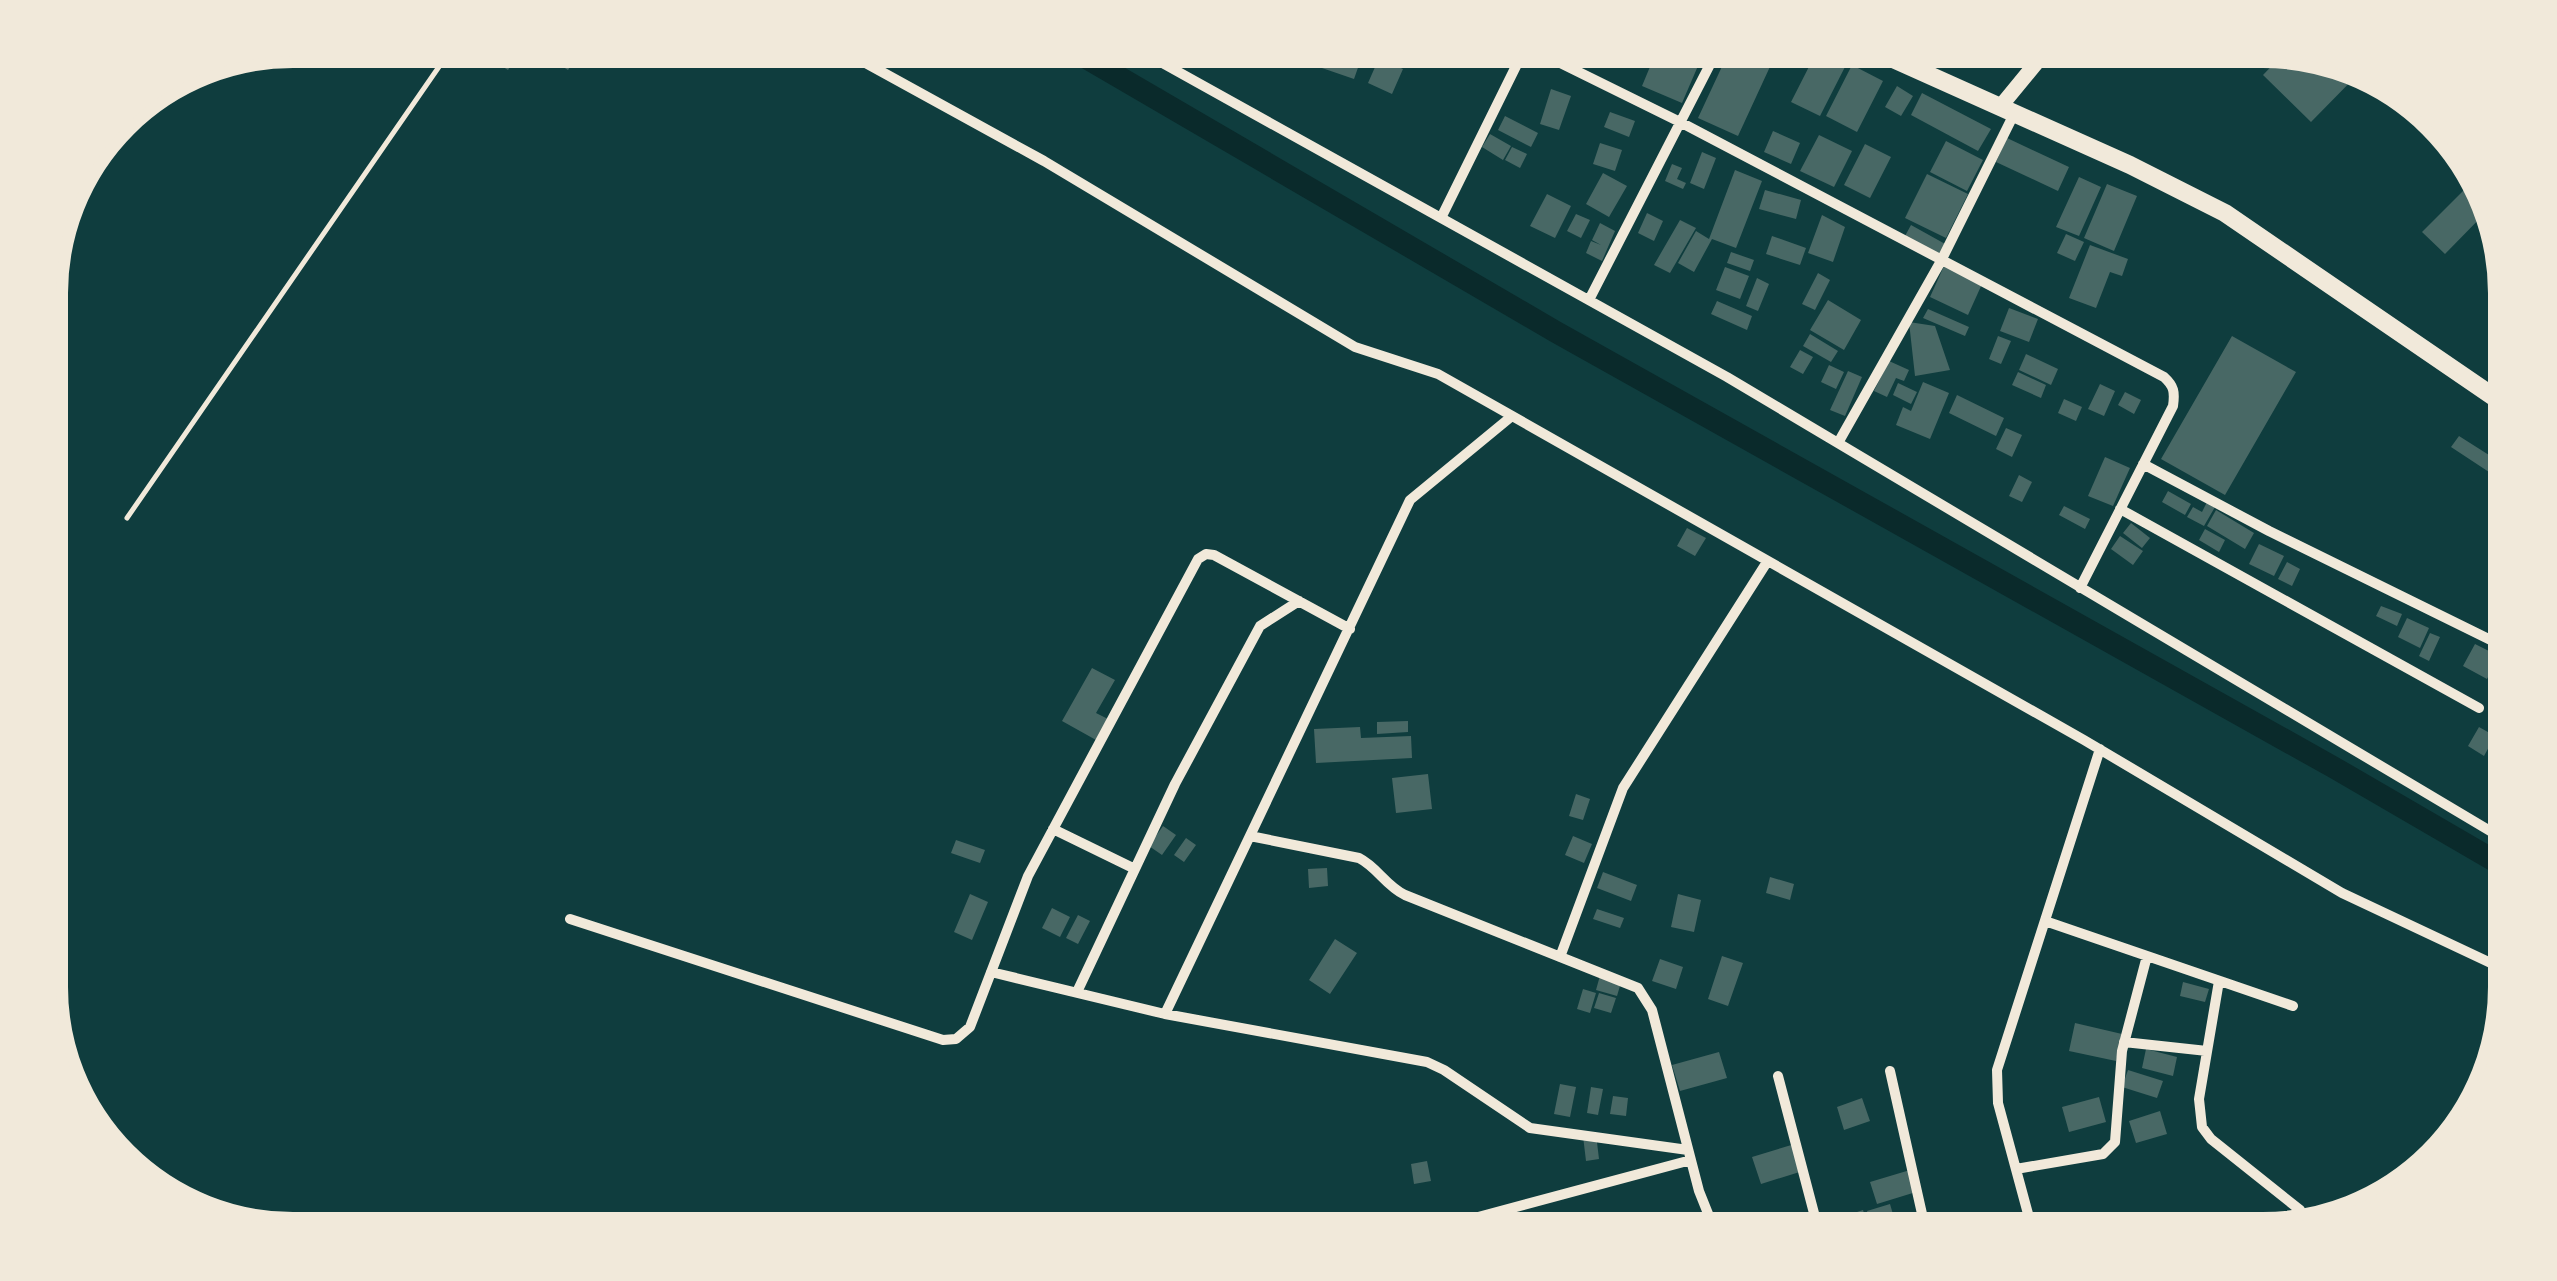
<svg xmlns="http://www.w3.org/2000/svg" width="2557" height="1281" font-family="'Noto Sans',sans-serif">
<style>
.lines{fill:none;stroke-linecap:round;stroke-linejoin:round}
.canal{stroke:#0a2a2b;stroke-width:22}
.building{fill:#486865}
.service{stroke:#f1e9da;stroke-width:5}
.minor{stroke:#f1e9da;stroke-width:10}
.secondary{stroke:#f1e9da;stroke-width:15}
.trunk{stroke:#f1e9da;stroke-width:18}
.rim{fill:none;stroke:#f1e9da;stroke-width:12}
</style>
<rect width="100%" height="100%" fill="#0f3d3e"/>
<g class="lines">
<path class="canal" d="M1064,45l492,287 777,435 179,104"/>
</g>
<path class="building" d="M475,45h44l3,3 -14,22 -35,-22z
M529,45h55l-16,25z
M1330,45h36l-12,34 -32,-11z
M1659,45h48l-25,58 -40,-17z
M1732,45h48l-42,91 -40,-18z
M1818,49l29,14 -27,53 -29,-14z
M2287,50l77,18 -53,54 -48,-47z
M1379,58l24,11 -11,25 -24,-11z
M1852,65l31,16 -26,51 -31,-16z
M1897,86l16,10 -12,20 -16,-9z
M1551,89l20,7 -12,34 -19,-6z
M1922,93l69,36 -13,22 -67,-36z
M1610,112l25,9 -6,16 -25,-10z
M1505,116l33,17 -7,14 -33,-17z
M1773,131l27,12 -9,21 -27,-12z
M1490,134l21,12 -8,14 -21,-13z
M1819,135l33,16 -18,36 -34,-16z
M2007,138l62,29 -11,24 -62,-29z
M1946,141l37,19 -16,31 -37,-19z
M1600,143l22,7 -7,21 -22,-7z
M1865,144l26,13 -21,41 -26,-13z
M1512,147l15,7 -7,14 -15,-8z
M1702,152l14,6 -12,31 -14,-6z
M1672,164l10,4 -5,11 9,4 -3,6 -18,-8z
M1735,170l27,11 -26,67 -24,-9 -18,33 -16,-9 18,-32 13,8z
M1603,173l24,13 -18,31 -23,-13z
M1927,174l41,20 -22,44 -41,-20z
M2478,176l12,32 -45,46 -23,-22z
M2079,177l22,10 -22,49 -23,-9z
M2107,184l30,12 -23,55 -30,-13z
M1765,190l36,10 -5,19 -37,-10z
M1547,194l24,12 -16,32 -25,-12z
M1647,213l16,8 -9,20 -16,-8z
M1576,214l14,6 -9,18 -14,-7z
M1822,215l23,12 -12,35 -25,-9z
M1680,220l16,8 -26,45 -16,-8z
M1600,223l15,8 -13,30 -16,-8 5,-12 10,4 -9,-5z
M1911,225l36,20 -6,10 -36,-19z
M2066,234l18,8 -9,19 -18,-8z
M1772,236l34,12 -6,17 -34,-11z
M2090,245l38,14 -6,17 -12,-4 -14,36 -27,-10z
M1731,252l23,8 -4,11 -23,-8z
M1944,266l38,18 -14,31 -38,-18z
M1725,267l24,9 -9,23 -24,-9z
M1818,273l12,7 -15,30 -13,-6z
M1757,278l12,6 -11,27 -12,-5z
M1828,300l33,20 -17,30 -34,-20z
M1717,301l35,15 -5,14 -36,-16z
M2009,308l29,11 -9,23 -29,-11z
M1928,309l41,18 -4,9 -42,-18z
M1909,322l26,4 15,44 -35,6z
M1810,334l28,17 -7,11 -28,-16z
M1998,336l13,5 -10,23 -12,-5z
M2232,336l64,36 -71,123 -64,-36z
M1800,350l13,7 -10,17 -13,-7z
M2026,354l32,15 -7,16 -32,-15z
M1889,361l20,9 -5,11 -8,-3 -9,19 -13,-6z
M1829,365l15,7 -8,17 -15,-7z
M1848,371l14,6 -17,39 -15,-6z
M2018,372l28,13 -5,13 -29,-13z
M1923,382l26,11 -19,46 -34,-14 7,-18 8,4z
M1898,383l19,9 -6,12 -18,-9z
M2100,384l15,7 -11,25 -16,-7z
M2125,392l16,8 -7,14 -16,-9z
M1957,395l47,23 -8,18 -47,-23z
M2064,399l18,8 -6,14 -18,-8z
M2006,428l16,7 -10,22 -16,-8z
M2459,436l41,26 -8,12 -41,-27z
M2105,457l25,11 -17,38 -25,-10z
M2019,475l13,7 -10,20 -13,-6z
M2168,491l23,13 -6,11 -23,-13z
M2207,502l8,5 -11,19 -17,-9 6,-10 9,5z
M2064,506l26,13 -5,10 -26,-14z
M2216,510l38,23 -9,16 -38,-23z
M2131,523l19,15 -8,10 -19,-15z
M1687,528l19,10 -11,18 -18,-10z
M2205,529l20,11 -6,12 -20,-12z
M2120,536l23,15 -10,14 -22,-16z
M2259,544l25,12 -10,20 -25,-12z
M2287,562l13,7 -8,17 -14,-7z
M2381,606l21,8 -5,12 -21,-10z
M2407,618l22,10 -9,20 -22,-11z
M2430,633l10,4 -11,24 -10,-5z
M2475,644l24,12 -12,23 -24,-13z
M1092,668l23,12 -19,33 12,6 -12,21 -34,-19z
M1408,721v11l-31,2v-12z
M1360,727l1,11 50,-2 1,22 -96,5 -2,-34z
M2479,727l16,9 -11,20 -16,-10z
M1428,774l4,35 -36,4 -4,-35z
M1576,794l14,5 -7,21 -14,-4z
M1163,826l13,9 -14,20 -13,-9z
M1573,836l19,8 -8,19 -19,-8z
M1186,838l10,7 -12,17 -10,-7z
M956,840l29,10 -5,13 -29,-10z
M1327,868l1,18 -19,2 -1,-19z
M1603,872l34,13 -6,16 -34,-13z
M1770,877l24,7 -4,16 -24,-7z
M970,894l18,8 -16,38 -18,-8z
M1678,894l23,6 -7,32 -23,-5z
M1052,908l18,9 -10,20 -18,-9z
M1597,909l27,9 -4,10 -27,-9z
M1078,915l12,6 -12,23 -12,-6z
M1335,939l22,14 -27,41 -21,-14z
M1722,956l21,7 -15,43 -20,-7z
M1660,959l23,8 -7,22 -24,-8z
M1601,972l21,7 -5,17 -21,-6z
M2183,982l26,7 -4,13 -25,-6z
M1583,989l13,4 -6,20 -13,-4z
M1599,993l17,5 -5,15 -17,-5z
M2075,1023l47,11 -6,27 -47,-10z
M2146,1049l31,8 -4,19 -31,-8z
M1719,1052l8,26 -47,13 -8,-26z
M2128,1070l35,11 -6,17 -35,-11z
M1560,1084l16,3 -6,30 -16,-3z
M1591,1087l12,2 -5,26 -11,-2z
M1613,1096l15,2 -2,18 -16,-2z
M2099,1097l7,25 -37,10 -7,-25z
M1862,1098l8,23 -26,9 -7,-23z
M2160,1111l7,23 -31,9 -7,-22z
M1596,1134l3,25 -13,2 -3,-25z
M1798,1143l8,27 -45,14 -9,-27z
M1427,1161l4,20 -17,3 -3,-20z
M1910,1170l6,22 -39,12 -7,-22z
M1890,1204l9,31 -25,1 -7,-25z
M1863,1210l8,26h-33l-5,-16z
M2266,1212l10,23 -30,1 -5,-14z"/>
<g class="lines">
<path class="service" d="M127,518l327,-473"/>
<path class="minor" d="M833,45l211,116 311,186 83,27 646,366 258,153 170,80
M1130,45l597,332 785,467
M1441,218l81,-164 10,-5 148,73 484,255c10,9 11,15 9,29l-93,182
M1589,300l131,-255
M1838,443l103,-182 73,-147
M2143,464l126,67 242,119
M2120,509l359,199
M1053,829l82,40
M1250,836l109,22c18,9 27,28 46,37l233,93 14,22 47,181 18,45
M570,919l373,121 13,-1 14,-12 58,-151 170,-317 8,-5 8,1 136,74
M2045,921l248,85
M1560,957l63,-169 144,-226
M991,972l174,42 262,48 17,8 86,58 158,22
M2219,981l-20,118 3,28 9,12 89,71 8,16
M1077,992l98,-208 85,-158 39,-25
M1165,1014l245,-514 102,-84
M2124,1042l83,9
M1890,1071l37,165
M1778,1076l42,160
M2016,1169l87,-15 12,-12 7,-91 25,-95
M1415,1234l276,-74
M1991,1236l40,-11
M2034,1236l-36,-133 -1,-33 103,-321"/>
<path class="secondary" d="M2000,107l51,-62"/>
<path class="trunk" d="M1862,45l268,120 95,48 285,195"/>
</g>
<path d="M0 0H2557V1281H0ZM293 62H2263A231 231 0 0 1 2494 293V987A231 231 0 0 1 2263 1218H293A231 231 0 0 1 62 987V293A231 231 0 0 1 293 62Z" fill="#f1e9da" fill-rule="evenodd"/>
<path class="rim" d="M293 62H2263A231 231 0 0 1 2494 293V987A231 231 0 0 1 2263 1218H293A231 231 0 0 1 62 987V293A231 231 0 0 1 293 62Z"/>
</svg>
